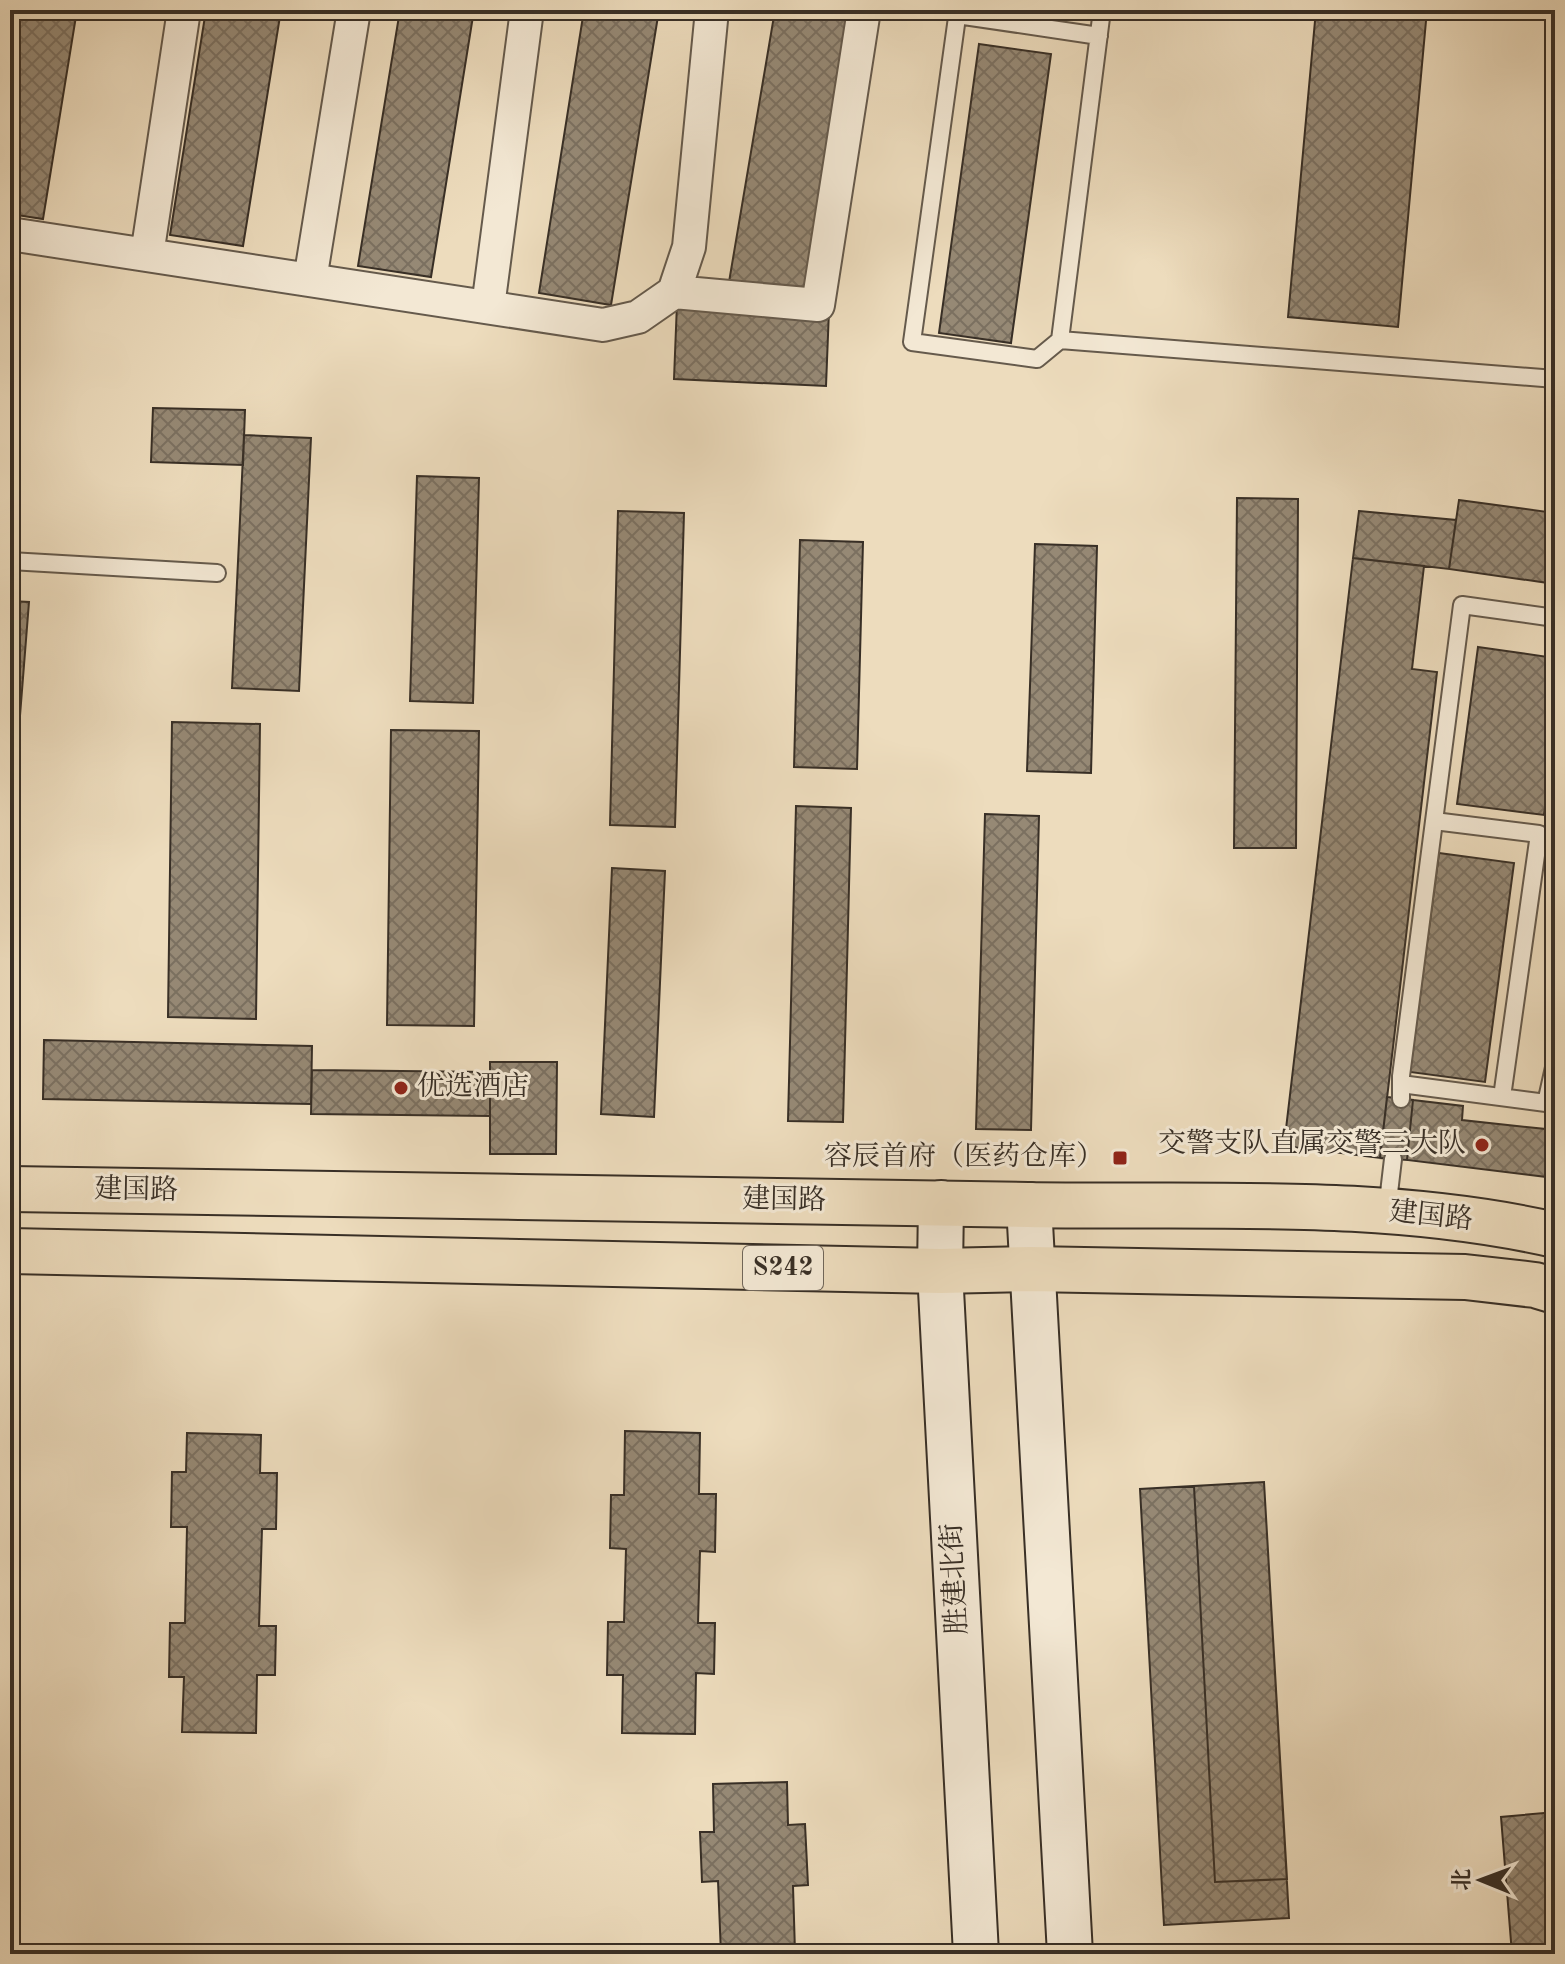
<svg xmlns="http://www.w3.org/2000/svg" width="1565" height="1964" font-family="'Old Standard TT','Noto Serif SC',serif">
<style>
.building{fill:url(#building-cross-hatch);stroke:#382f26;stroke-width:2}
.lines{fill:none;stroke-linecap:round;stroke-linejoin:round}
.lane-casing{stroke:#655a4c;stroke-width:20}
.street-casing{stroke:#655a4c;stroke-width:36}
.secondary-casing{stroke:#382f26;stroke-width:48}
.primary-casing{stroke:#382f26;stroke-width:48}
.lane{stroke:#f3e8d4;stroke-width:16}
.street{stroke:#f3e8d4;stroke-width:32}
.secondary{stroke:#f3e8d4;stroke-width:44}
.primary{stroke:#eddcbd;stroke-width:44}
.poi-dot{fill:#8f2418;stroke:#f3e8d4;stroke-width:3}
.labels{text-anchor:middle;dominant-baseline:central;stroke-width:6;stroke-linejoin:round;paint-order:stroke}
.shield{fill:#f3e8d4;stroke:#70665a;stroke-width:2}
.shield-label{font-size:26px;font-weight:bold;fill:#382f26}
.poi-label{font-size:28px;fill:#382f26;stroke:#f3e8d4;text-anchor:end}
.street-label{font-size:28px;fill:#382f26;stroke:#f3e8d4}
</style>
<defs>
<pattern id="building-cross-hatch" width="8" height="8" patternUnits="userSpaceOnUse" patternTransform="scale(2)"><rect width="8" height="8" fill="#968975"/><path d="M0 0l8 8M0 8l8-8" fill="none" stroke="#7b7060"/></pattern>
</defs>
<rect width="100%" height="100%" fill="#eddcbd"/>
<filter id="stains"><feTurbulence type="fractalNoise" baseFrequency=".0025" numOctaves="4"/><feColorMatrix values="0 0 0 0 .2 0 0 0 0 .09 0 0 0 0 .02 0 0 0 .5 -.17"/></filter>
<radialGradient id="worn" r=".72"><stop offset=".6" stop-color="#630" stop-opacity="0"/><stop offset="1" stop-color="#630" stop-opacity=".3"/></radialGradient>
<path class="building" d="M10,10h67l-34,209 -33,-5z
M206,10h75l-38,236 -73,-11z
M400,10h74l-43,267 -73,-11z
M584,10h75l-48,295 -72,-12z
M775,10h78l-48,290 -77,-12z
M1316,10h111l-29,317 -110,-10z
M979,44l72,10 -40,289 -72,-10z
M677,303l152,7 -3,76 -152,-7z
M153,408l92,2 -2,55 -92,-3z
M244,435l67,3 -12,253 -67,-3z
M417,476l62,2 -6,225 -63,-2z
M1237,498l61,1 -2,349h-62z
M1459,500l96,13v71l-106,-15z
M618,511l66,2 -9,314 -65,-2z
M1359,511l97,9 -7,49 -96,-11z
M800,540l63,2 -6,227 -63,-2z
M1035,544l62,2 -6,227 -64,-2z
M1353,558l71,8 -12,103 25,3 -57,486 -96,-12z
M10,601l19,1 -19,240z
M1478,647l77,11v73l-11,84 -87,-11z
M172,722l88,2 -4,295 -88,-2z
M391,730l88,1 -5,295 -87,-1z
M796,806l55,2 -8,314 -55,-1z
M985,814l54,2 -8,314 -55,-1z
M1439,853l75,10 -29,219 -75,-10z
M612,868l53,3 -11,246 -53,-3z
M1553,872h2v38l-7,-1z
M44,1040l268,6 -1,58 -268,-5z
M490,1062h67l-1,92h-66z
M312,1070l178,2v44l-179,-2z
M1387,1097l26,3 -6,60 -27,-2z
M1413,1100l50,6 -1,14 93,10v48l-148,-18z
M625,1431l75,2 -1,61h17l-1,58 -15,-1 -2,72h17l-1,51 -18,-1 -1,61 -73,-1 1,-58h-16l1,-53h16l2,-73 -16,-1 1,-53h13z
M187,1433l74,2 -1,38h17l-1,56h-14l-3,97h17l-1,49h-18l-1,58 -74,-1 2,-55h-15l1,-54h15l2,-96h-16l1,-55h14z
M1264,1482l25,436 -125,7 -24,-436z
M1264,1482l23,397 -72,3 -21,-396z
M787,1782l1,43 17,-1 3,61 -15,1 2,66 17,-1v3h-91l-3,-73 -16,1 -2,-50h14l-1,-48z
M1555,1812v142h-43l-11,-137z"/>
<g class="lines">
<defs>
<path id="lane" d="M958,10l-46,332 125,17 23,-19
M1102,10l-42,330 495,39
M957,15l142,21
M10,561l207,12
M1434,821l105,13 -37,263
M1401,1084l145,19 9,-40
M1401,1099v-23l61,-471 93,13
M1387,1210l6,-51"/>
<path id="street" d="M10,234l593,91 35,-8 36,-25 15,-45 23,-237
M147,255l37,-245
M310,280l44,-270
M674,292l144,13 46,-295
M488,307l39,-297"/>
<path id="secondary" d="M941,1203l-1,68 36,683
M1029,1205l41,749"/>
<path id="primary" d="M10,1189c339,5 679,11 1018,16 176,3 354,-9 527,30
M10,1251l930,20 91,-2 434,8 70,8 20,6"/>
</defs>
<use href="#lane" class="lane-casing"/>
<use href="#street" class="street-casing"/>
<use href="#secondary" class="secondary-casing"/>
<use href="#primary" class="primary-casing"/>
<use href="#lane" class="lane"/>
<use href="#street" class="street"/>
<use href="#secondary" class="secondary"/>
<use href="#primary" class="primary"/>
</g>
<g class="poi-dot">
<circle cx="401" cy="1088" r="8"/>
<circle cx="1482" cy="1145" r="8"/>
<rect x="1112" y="1150" width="16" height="16" rx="4"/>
</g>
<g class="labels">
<rect class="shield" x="743" y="1246" width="80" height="44" rx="6"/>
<g class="shield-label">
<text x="783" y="1268">S242</text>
</g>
<g class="poi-label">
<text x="417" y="1088" text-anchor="start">优选酒店</text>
<text x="1466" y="1145">交警支队直属交警三大队</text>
<text x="1104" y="1158">容辰首府（医药仓库）</text>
</g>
<g class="street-label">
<text transform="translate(136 1191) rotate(1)">建国路</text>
<text transform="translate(784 1201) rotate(1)">建国路</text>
<text transform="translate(1431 1217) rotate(6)">建国路</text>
<text transform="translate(956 1579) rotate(-93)">胜建北街</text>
</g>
</g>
<rect width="1565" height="1964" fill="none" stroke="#eddcbd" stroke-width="40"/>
<rect x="12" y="12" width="1541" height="1940" fill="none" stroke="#382f26" stroke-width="4"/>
<rect x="20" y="20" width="1525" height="1924" fill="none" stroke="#382f26" stroke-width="2"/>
<g transform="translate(1481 1880) rotate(271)" stroke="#f3e8d4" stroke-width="6" paint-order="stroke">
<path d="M0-6L14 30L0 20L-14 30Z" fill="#382f26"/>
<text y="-12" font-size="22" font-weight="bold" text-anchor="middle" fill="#382f26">北</text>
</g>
<rect width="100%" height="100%" filter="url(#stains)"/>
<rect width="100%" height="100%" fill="url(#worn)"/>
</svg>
